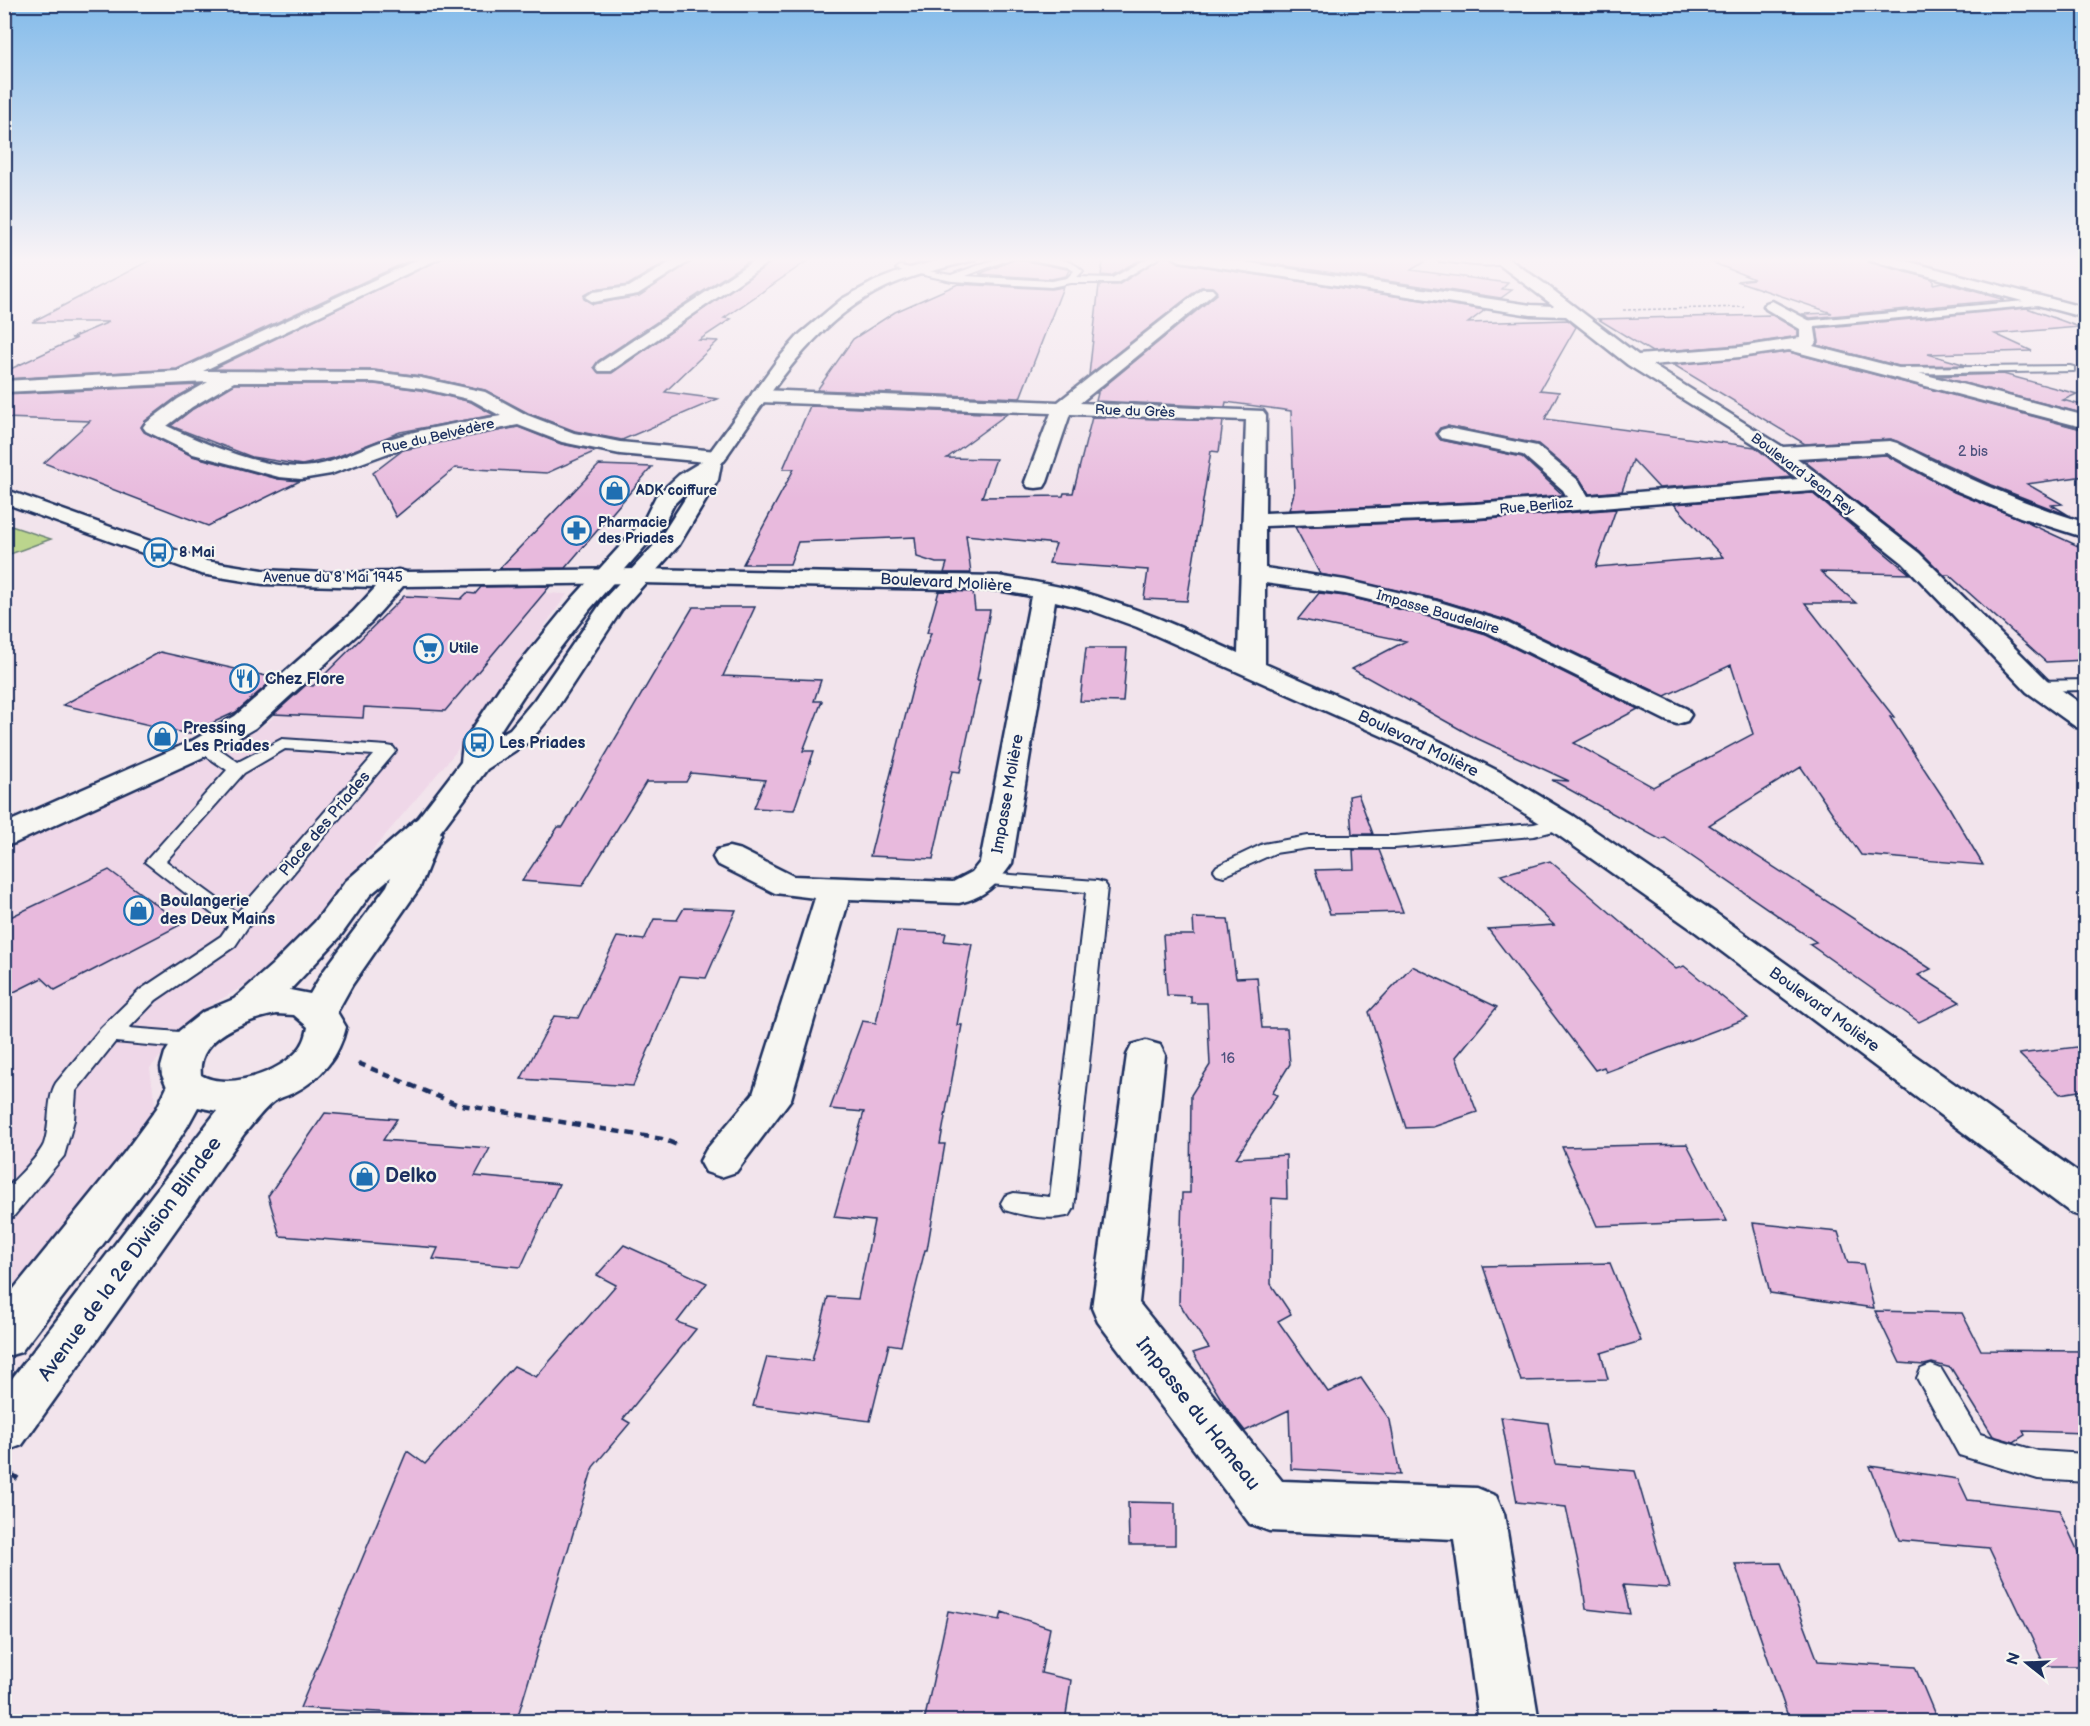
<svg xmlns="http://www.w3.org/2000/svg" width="2090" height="1726" font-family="'Balsamiq Sans',sans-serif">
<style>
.built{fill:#efd7e8}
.green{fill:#bbd58d;stroke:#6b8276;stroke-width:1.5}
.building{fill:#e8badd;stroke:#1b2f5e;stroke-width:1.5}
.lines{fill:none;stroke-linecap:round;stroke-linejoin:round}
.service-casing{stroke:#1b2f5e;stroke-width:4}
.minor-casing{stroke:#1b2f5e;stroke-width:5}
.tertiary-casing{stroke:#1b2f5e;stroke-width:5}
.secondary-casing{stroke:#1b2f5e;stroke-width:5}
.path-far2{stroke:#1b2f5e;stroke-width:1.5;stroke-dasharray:3 2;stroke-linecap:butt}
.path-far1{stroke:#1b2f5e;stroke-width:4.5;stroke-dasharray:8 6;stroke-linecap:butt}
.path{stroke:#1b2f5e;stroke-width:6;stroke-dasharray:10 8;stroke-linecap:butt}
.service{fill:#f6f6f2;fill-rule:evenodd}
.minor{fill:#f6f6f2;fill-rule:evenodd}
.tertiary{fill:#f6f6f2;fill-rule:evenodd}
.secondary{fill:#f6f6f2;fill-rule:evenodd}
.labels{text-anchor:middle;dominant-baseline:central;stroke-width:4.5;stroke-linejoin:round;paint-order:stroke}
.far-street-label{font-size:14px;fill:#1b2f5e;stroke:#f6f6f2}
.number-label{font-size:14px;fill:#4e527e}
.far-poi-label{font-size:14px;font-weight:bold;fill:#1b2f5e;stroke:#f6f6f2;text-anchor:start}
.street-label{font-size:16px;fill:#1b2f5e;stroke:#f6f6f2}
.poi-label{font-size:16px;font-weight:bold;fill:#1b2f5e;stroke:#f6f6f2;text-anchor:start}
.near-poi-label{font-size:20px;font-weight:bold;fill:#1b2f5e;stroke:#f6f6f2;text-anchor:start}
.near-street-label{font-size:20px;fill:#1b2f5e;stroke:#f6f6f2}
</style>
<rect width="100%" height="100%" fill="#f2e4ec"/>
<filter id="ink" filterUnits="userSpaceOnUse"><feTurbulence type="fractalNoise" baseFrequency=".0167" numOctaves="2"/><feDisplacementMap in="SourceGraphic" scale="12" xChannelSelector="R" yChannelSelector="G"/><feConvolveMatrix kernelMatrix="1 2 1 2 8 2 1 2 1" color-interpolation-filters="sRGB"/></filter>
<g filter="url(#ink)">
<path class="built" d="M412,588l155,6 -112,159 -185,218 -71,41 -49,56 6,43 -151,191v-459l261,-119z"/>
<path class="green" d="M5,524l46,15 -46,17z"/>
<path class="building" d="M156,257h261l-240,112 -173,10v-7l73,-34h-6l38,-16h-77z
M444,257h230l-46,28 -35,5 -9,5v4l9,5 46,-8 59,-39h57l-157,104 -4,6 5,6h13l166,-116h35l-89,61 7,1 -32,21 19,1 -53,51 53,7 -96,41 -47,-9 -47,-18 -43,-23 -64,-14 -47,-6 -161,-1z
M1104,257h41l-34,19 -10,-1z
M1162,257h9l9,6 305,47 -17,13 100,-3 8,7 -36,63 19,2 -14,27 210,28 37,30 -133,11 -26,-28 -11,31 -33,3 -9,-15 -42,-35 -91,-18 -7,2 -4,5 5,7 81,17 41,38 -88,7 -186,8 5,-17 -3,-82 -65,-9 -1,5 -129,-6 2,-8h-2l121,-99 -5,-7h-11l-112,88 10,-90h19z
M1226,257h206l-21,13 97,13 -6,6 10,1 -11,8z
M1706,257h159l3,5 65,17v5l9,-2 63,18 -195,18 -8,-4 30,-1 -95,-32 17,-2 -48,-19z
M1016,259l51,10 2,1 -3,6 -15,3 -72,-5z
M958,284l93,5 12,-2 -43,111 -203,-8 36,-51 42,-27z
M2027,308l52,19 -84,7 37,17 -104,3 38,11 -67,1 -82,-21 2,-3 -2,-14z
M1772,315l26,15v6l-58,9 -88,7 -54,-33z
M1789,352l296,78v46l-58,8 35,20 -10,1 18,11 -79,-31 -100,-46 -86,5 -131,-79z
M2003,374l74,20 -14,6 22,6v8l-148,-38z
M235,384h139l47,6 50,12 23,13 -94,17 -66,26 -32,7 -50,-8 -81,-31 22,-17z
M199,385l-22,12 -32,24 -4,6 3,5 48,24 86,23 22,2 -92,45 -164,-63 46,-42 -86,-3v-24z
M810,406l197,8 -60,44 49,1 -14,38 81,-1 1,-3h9l19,-76 131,4 -4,31 -8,-1 -24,150 -43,-2 4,-29 -99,-7 7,-19 -90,-9 5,38h-27l3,-10h-11l-19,-6 -2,-20 -117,5 -8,22h-47l51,-95h-11z
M518,427l43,17 35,7 -49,22 -92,-5 -59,49 -23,-44 30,-23z
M1886,455l68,37 79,32h-3l55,25v111l-39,2 -97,-87h-5l-24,-24 -117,-91z
M599,465l53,2 -87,101 -66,1z
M1812,493l98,81 -89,-2 35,31h-51l89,114h-4l56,85 37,63 -122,-10 -60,-88 -92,58 222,144 -13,6 42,27 -41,20 -110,-78 7,-2 -151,-104 -4,2 -109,-60 17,1 -95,-44 -122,-68 54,-28 -108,-22 21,-26 26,3 74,18 67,20 152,75 -64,34 79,44 100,-53 -22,-69 -66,31 -159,-76 -69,-21 -117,-25 -25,-47 180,-7 141,-11 -20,58 127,-10 -49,-53z
M550,586l-105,125 -81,-4 -1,11 -89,-4 32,-29 7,1 91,-90 57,3 6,-6 8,1 6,-7z
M939,591l34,1 2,18h15l-13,70h3l-20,92 -8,-1 -19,88 -63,-3 43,-170 18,-53h-4z
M693,607h62l-32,69 98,4 -7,21h8l-19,50h11l-20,59 -40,-2 11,-28 -74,-7 -5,9h-40l-64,104 -60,-5 36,-54h5z
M1086,648h41l-4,54 -43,-1z
M160,652l115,26 -39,34 -48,22 -125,-29z
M1358,794l15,40h-21l-3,-38z
M1353,850h26l24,62 -73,2 -15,-44 39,-1z
M1550,861l126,108 8,-3 64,52 -142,54 -2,-5 -9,3 -107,-141 66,-4 -53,-50z
M109,870l73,54 -127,66 -13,-12 -38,19v-77z
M684,908l52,2 -30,68 -26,-2 -47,110 -112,-7 33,-63 24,2 39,-81 27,3 10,-21 23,1z
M1193,918l35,1 8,59 21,-1 5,51h25l3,36 -18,29 5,2 -41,63 50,-3 1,44 -15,-1 -1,86 20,30 -13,7 50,71 33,-14 29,42 10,55 -109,-6 -2,-59 -44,21 -19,-24 -33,-54 16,-5 -30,-45 3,-110h8l1,-98 19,-30 -3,-62h-16v-7l-24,-1 -4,-60h31z
M897,931l49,2 -2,8 28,3 -15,81h5l-22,119h5l-18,106h-2l-24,96 -12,-2 -19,77 -117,-15 14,-49 45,4 16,-64 30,2 16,-78 -40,-4 30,-105 -34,-3 32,-88 14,2z
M1412,966l85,41 -41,50 21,55 -44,15 -27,1 -37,-116z
M2085,1046v44l-25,4 -41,-40z
M325,1113l72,6 -14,21 107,8 -15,28 84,8 -38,83 -88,-8 5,-11 -158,-12 -12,-40z
M1687,1144l40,77 -130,5 -35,-79z
M1753,1223l85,9 10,31 15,1 11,44 -104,-15z
M624,1245l83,38 -30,39 19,7 -73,90 7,4 -37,44 -76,252 -217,-11 107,-257 18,13 89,-98 22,11 80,-92 -19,-10z
M1610,1263l31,78 -40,12 7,26 -87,2 -38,-115z
M1875,1311l87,2 19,37 104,1v82l-62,-2 2,4 -11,7 -21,-6 -42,-68 -19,-5 -8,2 -24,-2z
M1501,1417l47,6 7,41 80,7 34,117 -46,-3 7,29 -44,-5 -4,-28 -16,-74 -49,-5z
M1870,1466l88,13 10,21 91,10 26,57v99h-40l-56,-118 -90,-8z
M1128,1502l47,1v42h-46z
M1781,1563l37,98 97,6 23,55h-148l-55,-158z
M948,1611l52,9 2,-8 48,16 -9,45 30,7 -6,42h-141z"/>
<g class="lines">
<defs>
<path id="service" d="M1002,257h13l-49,19 85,5 16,-3 7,-7 -6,-4 -52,-10c21,0 52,-2 67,14l-6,6 35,1 38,-21h10l-43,26h-47l-19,4 -99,-6 -56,-12 4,-3 51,9z
M1456,257l47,2 4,3c-12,8 -52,0 -68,-1l-4,-3z
M2046,299l3,1v4l-246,23 -5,-3 5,-3z
M2070,366l4,1v4l-182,3 -5,-3 5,-3z
M2086,680v10l-49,1 -8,-5 8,-5z
M282,739l105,7 6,1 3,4 -149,177 -12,18 -79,54 -27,28 63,5 8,2 3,6 -3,6 -8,2 -77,-7 -39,49 -2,29 -10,36 -51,61 -9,3v-29c11,-12 34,-33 40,-47 7,-19 2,-44 12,-61l45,-55 39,-38 81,-54 7,-10 -83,-64 82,-92 -34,-23 3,-4c14,-3 30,11 42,19zM285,749l89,6 -137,158 -71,-52 78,-88z
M1562,817l7,2 2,4 -2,4 -35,9 -140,12h-86l-33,5 -51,23 -7,-2 -3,-4 3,-4 46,-22 45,-8h86l140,-12z
M984,873l113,8 7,2 3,4 -33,321 -4,7c-18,6 -47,1 -65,-5l-4,-7 4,-7 9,-3 36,4 36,-305 -109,-9 -3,-4 3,-4z
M1931,1365l10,4 39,65 58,17 48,3v28l-48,-3 -79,-24 -42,-77 4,-9z"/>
<path id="minor" d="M423,257h19l-239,114 171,1 47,6 64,14 42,23 47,18 46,9 97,9 7,2 3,4 -3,4 -7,2 -97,-9 -58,-12 -44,-17 -116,23 -71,26 -30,5 -22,-2 -86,-23 -47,-23 -3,-4 3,-4 32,-24 30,-17 -204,10v-11l174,-10zM234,382h140l47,6 51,12 29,16c-37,6 -76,12 -112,23 -29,9 -57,27 -87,28 -40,1 -100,-24 -135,-41l25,-19z
M679,257h17l-58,37 -45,8 -8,-5 8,-5 36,-5z
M759,257h17l-165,114h-12l-3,-4 3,-4z
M1173,257h37l321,48 23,1 -65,-49h17l39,27 93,71 102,-8 60,-9v-9l-34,-20 -2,-3 2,-3 6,-2 42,22 3,19 -4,4 273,70v12l-297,-78 -49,7 -88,8 131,82 107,-6 7,2c62,32 122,59 189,80v15l-66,-21 -65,-27 -68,-37 -90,5 122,95 128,127 39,27v22l-10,-2 -49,-35 -124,-129 -90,-72 -338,27 -210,8v42l80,12 91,21 69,21 182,87 4,6 -4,6 -10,3 -10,-3 -180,-89 -67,-20 -75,-18 -80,-11v81l164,72 71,36 73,44 148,101 365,261v40l-15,-5 -374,-280 -146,-103 -73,-46 -69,-36 -272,-121 -47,-17 -35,-9 -43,262c-15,22 -27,34 -53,40l-110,-4 -58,200 -55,73 -15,5 -15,-5 -6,-11 6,-11 47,-56 62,-196 -40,-5 -58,-29 -4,-7 4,-7 12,-3 12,3 52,26 160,6 19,-10 8,-10 51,-266 -33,-6 -358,-7 -9,-2 -3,-5 3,-5 9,-2 358,7c38,6 76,12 112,25 44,14 86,33 128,52l8,-233 -176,-6 -23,68 -3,5 -8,1 -8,-1 -3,-5 26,-69 -291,-11 -7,-2 -2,-4 2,-4 7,-2 298,12 144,-113h10l3,3 -3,3 -132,108 183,8 3,4 -1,98 210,-9 92,-7 -4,-7 -40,-35 -82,-17 -3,-4 3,-4 7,-2 89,18 42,35 9,15 210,-17 -42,-34 -128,-80 -62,-49 -35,-1 -351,-54z
M1867,257h24l195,51v10l-217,-58z
M1146,1041l14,4 5,10 -26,248 143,178 195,7 19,8 8,18 35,208h-60l-25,-183 -185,-8 -19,-7 -152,-202 -6,-14 35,-253 5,-10z"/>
<path id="tertiary" d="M4,489l202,72 57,9 62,3 64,-1 9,-2 8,2 234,-3 9,2 3,5 -3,5 -9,2 -237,3 -32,36 -116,106 -43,25 -197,90 -11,3v-22l188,-83 43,-25 118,-104 23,-25 -113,-3 -62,-10 -197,-71z"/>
<path id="secondary" d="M951,257h25l-2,3c-30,8 -60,14 -88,27 -75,35 -119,112 -165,177l-3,16 -39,65 -57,64 -67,102 -25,30 -43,28 -47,63 1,2 -21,53 -68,98 -15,27 9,15c-7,30 -25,52 -53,66 -7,3 -15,5 -21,10 -10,8 -19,21 -28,31l-222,311 -18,7v-63l213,-278 -19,-4 -11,20 -33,50 -133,175 -17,5v-56l120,-148 33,-45 10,-21 -5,-12 -1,-8 4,-14 14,-22 24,-19 31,-13 38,-34 43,-43 31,-41 72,-63 43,-56 2,-19 38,-57 71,-87 72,-79 12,-24 23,-21 25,-15 74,-101 22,-25 42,-35 33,-18 31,-12zM695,483l-37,58 -54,58 -69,100 -25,30 -14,8 27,-41 67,-87 72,-82 12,-23zM391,877l-4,9 -64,86 -13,22 -20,-4 49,-52 31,-43zM276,1014l18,1 14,12c-1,5 -2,10 -4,14 -13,29 -75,51 -103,34 -5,-38 46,-55 75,-61z"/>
</defs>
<use href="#service" class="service-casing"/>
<use href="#minor" class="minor-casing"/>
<use href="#tertiary" class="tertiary-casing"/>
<use href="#secondary" class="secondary-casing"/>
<path class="path-far2" d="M1623,310l121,-3"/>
<path class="path-far1" d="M358,1063l98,41 206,35 18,7"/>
<path class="path" d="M4,1494l13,-19"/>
<use href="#service" class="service"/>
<use href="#minor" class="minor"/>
<use href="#tertiary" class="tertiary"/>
<use href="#secondary" class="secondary"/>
</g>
</g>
<linearGradient id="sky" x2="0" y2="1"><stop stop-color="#83bbea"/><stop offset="0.52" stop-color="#f9f3f6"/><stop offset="1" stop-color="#f9f3f6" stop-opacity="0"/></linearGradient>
<rect width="2090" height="499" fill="url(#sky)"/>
<defs>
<symbol id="shop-ring" viewBox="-11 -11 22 22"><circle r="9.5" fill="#f6f6f2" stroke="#1f6fb2" stroke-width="1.5"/><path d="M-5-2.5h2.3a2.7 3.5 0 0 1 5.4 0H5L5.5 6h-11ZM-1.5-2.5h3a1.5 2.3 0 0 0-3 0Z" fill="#1f6fb2"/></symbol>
<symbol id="pharmacy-ring" viewBox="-11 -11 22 22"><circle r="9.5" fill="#f6f6f2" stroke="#1f6fb2" stroke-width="1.5"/><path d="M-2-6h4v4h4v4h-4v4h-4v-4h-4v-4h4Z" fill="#1f6fb2"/></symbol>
<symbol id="bus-ring" viewBox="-11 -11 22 22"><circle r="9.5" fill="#f6f6f2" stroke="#1f6fb2" stroke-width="1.5"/><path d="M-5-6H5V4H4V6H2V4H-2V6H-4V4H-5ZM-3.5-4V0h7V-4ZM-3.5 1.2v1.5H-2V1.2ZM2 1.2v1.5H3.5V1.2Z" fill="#1f6fb2"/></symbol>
<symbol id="supermarket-ring" viewBox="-11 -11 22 22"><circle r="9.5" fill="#f6f6f2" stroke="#1f6fb2" stroke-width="1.5"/><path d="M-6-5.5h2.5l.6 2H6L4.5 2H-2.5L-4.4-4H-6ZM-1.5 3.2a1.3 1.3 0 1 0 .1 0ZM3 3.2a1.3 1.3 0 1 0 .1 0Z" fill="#1f6fb2"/></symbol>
<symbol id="restaurant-ring" viewBox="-11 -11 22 22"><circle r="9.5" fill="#f6f6f2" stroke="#1f6fb2" stroke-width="1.5"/><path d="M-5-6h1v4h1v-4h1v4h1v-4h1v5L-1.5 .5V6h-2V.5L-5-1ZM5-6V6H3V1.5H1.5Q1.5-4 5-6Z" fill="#1f6fb2"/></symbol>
</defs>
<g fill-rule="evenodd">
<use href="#shop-ring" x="598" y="474" width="33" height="33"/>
<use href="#pharmacy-ring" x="560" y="514" width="33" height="33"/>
<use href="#bus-ring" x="142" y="536" width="33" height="33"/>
<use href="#supermarket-ring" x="412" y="632" width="33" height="33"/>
<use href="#restaurant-ring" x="228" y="662" width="33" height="33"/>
<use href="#shop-ring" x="146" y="720" width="33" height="33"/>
<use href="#bus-ring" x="462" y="726" width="33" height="33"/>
<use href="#shop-ring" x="122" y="894" width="33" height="33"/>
<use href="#shop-ring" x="348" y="1160" width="33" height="33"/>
</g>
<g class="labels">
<g class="far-street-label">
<text transform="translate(1135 411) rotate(2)">Rue du Grès</text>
<text transform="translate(438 436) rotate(-13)">Rue du Belvédère</text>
<text transform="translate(1803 474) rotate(37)">Boulevard Jean Rey</text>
<text transform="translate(1536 506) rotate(-5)">Rue Berlioz</text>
<text x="333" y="577">Avenue du 8 Mai 1945</text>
<text transform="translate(1438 612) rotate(16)">Impasse Baudelaire</text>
</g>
<g class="number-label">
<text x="1973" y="451">2 bis</text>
<text x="1228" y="1058">16</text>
</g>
<g class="far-poi-label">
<text x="636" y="490">ADK coiffure</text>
<text x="598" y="522">Pharmacie<tspan x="598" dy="16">des Priades</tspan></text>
<text x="179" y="552">8 Mai</text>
<text x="449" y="648">Utile</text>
</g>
<g class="street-label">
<text transform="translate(946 583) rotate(3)">Boulevard Molière</text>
<text transform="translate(1418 744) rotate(26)">Boulevard Molière</text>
<text transform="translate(1008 794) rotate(-80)">Impasse Molière</text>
<text transform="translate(325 824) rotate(-50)">Place des Priades</text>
<text transform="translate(1824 1010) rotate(36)">Boulevard Molière</text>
</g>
<g class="poi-label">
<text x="265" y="679">Chez Flore</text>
<text x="183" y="728">Pressing<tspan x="183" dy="18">Les Priades</tspan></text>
<text x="499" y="743">Les Priades</text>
<text x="160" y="901">Boulangerie<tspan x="160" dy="18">des Deux Mains</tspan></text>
</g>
<g class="near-poi-label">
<text x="385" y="1176">Delko</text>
</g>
<g class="near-street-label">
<text transform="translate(130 1259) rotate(-54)">Avenue de la 2e Division Blindee</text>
<text transform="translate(1198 1414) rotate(52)">Impasse du Hameau</text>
</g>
</g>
<rect width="2090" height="1726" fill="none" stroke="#f6f6f2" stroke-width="24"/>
<rect x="12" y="12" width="2066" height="1702" fill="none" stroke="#1b2f5e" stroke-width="2" filter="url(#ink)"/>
<g transform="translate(2027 1663) rotate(288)" stroke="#f6f6f2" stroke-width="4.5" paint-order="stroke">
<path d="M0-4.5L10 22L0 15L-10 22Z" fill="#1b2f5e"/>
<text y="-9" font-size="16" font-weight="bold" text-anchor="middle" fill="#1b2f5e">N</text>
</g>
</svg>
